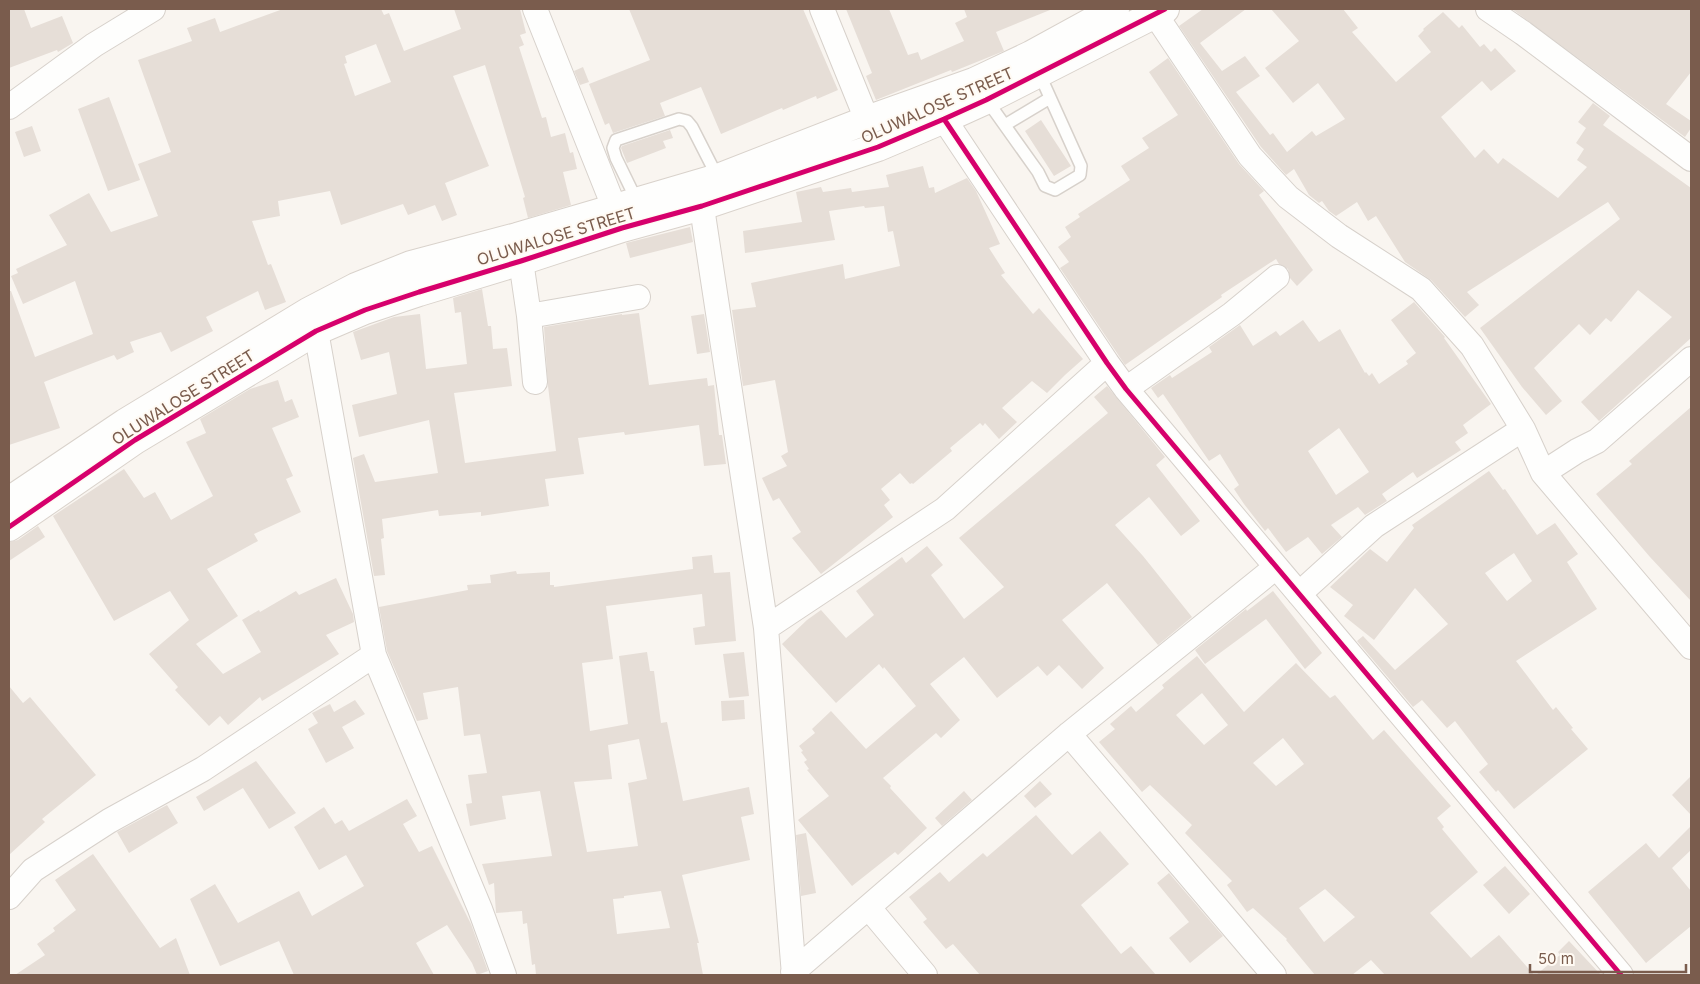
<svg xmlns="http://www.w3.org/2000/svg" width="1700" height="984" font-family="Inter,sans-serif">
<style>
.building{fill:#e6ded7;fill-rule:evenodd}
.lines{fill:none;stroke-linecap:round;stroke-linejoin:round}
.lane-casing{stroke:#d7d1cb;stroke-width:14}
.street-casing{stroke:#d7d1cb;stroke-width:26}
.secondary-casing{stroke:#d9d2cb;stroke-width:30}
.lane{stroke:#fefefd;stroke-width:11}
.street{stroke:#fefefd;stroke-width:24}
.secondary{stroke:#fefefd;stroke-width:28}
.cycleway-casing{stroke:#fffaf3;stroke-width:8}
.cycleway{stroke:#d6006c;stroke-width:5}
.labels{text-anchor:middle;dominant-baseline:central;stroke-width:4;stroke-linejoin:round;paint-order:stroke}
.street-label{font-size:16px;fill:#7a5c4d;stroke:#fffaf3}
</style>
<rect width="100%" height="100%" fill="#f9f5f0"/>
<path class="building" d="M9,9h15l7,19 31,-12 11,27 -15,9 -1,-2 -48,18z
M283,9h98l3,6 5,-2 15,38 57,-22 -7,-20h66l6,24 -6,2 4,10 -5,2 23,71 4,-1 5,20 14,-4 5,20 3,-1 4,17 -14,3 8,33 -43,13 -5,-20 2,-1 -40,-132 -32,11 36,90 -44,17 12,32 -15,6 -7,-16 -27,10 -5,-11 -62,21 -11,-34 -52,10 2,15 -28,5 16,44 3,-1 15,38 -21,8 -7,-19 -52,26 7,14 -42,21 -10,-20 -31,10 4,10 -17,8 -3,-5 -70,27 16,46 -51,17v-154h2l24,66 58,-23 -18,-53 -52,23 -12,-28 7,-3 -2,-4 51,-24 -18,-30 40,-22 22,39 47,-16 -20,-52 33,-12 -33,-92 54,-19 -5,-13 28,-10 5,14zM376,44l15,38 -36,14 -11,-32 3,-1 -2,-7z
M629,9h174l35,81 -21,9 -1,-3 -33,14 -1,-2 -61,26 -20,-47 -41,16 5,13 -52,17 -4,-10 -4,2 -16,-41 61,-24z
M846,9h43l19,46 10,-3 3,8 43,-19 -9,-18 12,-6 -3,-8 86,1 -54,22 8,19 -52,21 -1,-2 -75,30 -10,-24 6,-3z
M1203,9h43l-46,34 22,28 23,-15 15,20 -24,16 34,43 3,-2 14,19 25,-21 4,5 29,-17 -27,-36 -25,20 -28,-35 34,-27 -28,-32h72l15,19 -6,4 44,50 35,-30 -13,-16 6,-6 -1,-1 20,-17 16,16 3,-3 18,22 4,-3 7,8 4,-4 21,23 -25,20 -9,-10 -41,36 34,41 9,-9 14,15 5,-6 55,40 29,-31 -10,-7 7,-11 -8,-6 10,-15 -8,-6 15,-19 17,13 -7,9 88,63v150l-92,83 -18,-19 91,-85 -34,-27 -27,32 -5,-4 -16,17 -11,-11 -45,44 28,33 -16,14 -24,-28 -42,-59 140,-109 -12,-17 -141,90 12,13 -14,12 -34,-37 -26,-18 -29,-46 -8,5 -11,-19 -21,14 -7,-5 -7,-10 -3,2 -10,-8 -15,-26 -8,6 -25,-28 -82,-121z
M1512,9h179v63l-25,32 25,17v7l-6,9z
M1168,58l71,106 25,27 -5,4 54,75 -16,16 -7,-8 -2,-9 -9,-5 -3,-5 -55,36 1,2 -97,68 -65,-97 9,-6 -11,-15 13,-10 -6,-10 15,-10 -2,-3 52,-34 -9,-14 28,-18 -7,-10 36,-23 -29,-43z
M583,67l6,15 -9,3 -6,-14z
M109,97l31,83 -32,11 -30,-82z
M1041,120l30,46 -17,10 -29,-45z
M32,126l9,25 -17,6 -9,-25z
M670,130l3,8 -10,3 3,7 -39,15 -6,-15 1,-2z
M923,166l6,22 5,-1 1,6 32,-15 9,13 24,53 -11,4 16,25 -4,2 32,39 6,-6 44,51 -18,16 -18,18 -15,-12 -30,27 15,14 -18,17 -14,-16 -2,3 -3,-3 -30,25 2,3 -39,33 -1,-1 -2,1 -10,-11 -19,16 9,11 -6,5 9,12 -72,57 -29,-36 9,-6 -22,-34 -6,3 -11,-23 25,-12 -6,-10 7,-4 -13,-72 -32,6 -11,-76 24,-3 -5,-24 92,-19 2,15 55,-13 -7,-35 -5,1 -4,-26 -19,2 -1,-2 -35,5 6,29 -90,13 -2,-22 59,-9 -6,-30 25,-5 2,5 28,-4 1,4 37,-5 -3,-12z
M690,227l3,15 -63,16 -4,-15z
M482,289l6,37h3l2,23 14,-1 5,38 -58,7 11,70 91,-12 -8,-65 -4,-59 78,-13v1l17,-2 10,72 58,-7 1,8 6,-1 5,50h3l4,29 -22,2 -5,-41 -74,10 -1,-3 -46,6 6,36 -39,5 4,27 -68,10v-4l-42,4 -1,-6 -56,9 2,19 -3,1 4,36 -11,1 -21,-118 11,-4 11,28 63,-9 -9,-53 -70,17 -7,-32 45,-11 -8,-42 -28,8 -8,-28 41,-15 26,-3 6,55 41,-5 -6,-52 -6,1 -2,-15z
M1414,302l31,35 -1,1 47,66 -28,21 5,8 -13,9 6,8 -44,28 -4,-6 -31,22 5,7 -22,14 -7,-8 -27,18 11,12 -20,17 -14,-17 -22,15 -18,-24 -3,3 -21,-27 -10,-15 5,-4 -19,-31 -11,7 -46,-67 -5,4 -7,-10 19,-13 2,3 40,-26 -3,-5 31,-22 13,21 23,-15 4,5 23,-16 16,22 21,-13 25,44 1,-1 3,4 3,-3 7,11 29,-20 -2,-3 10,-8 -25,-33zM1339,428l30,44 -33,23 -28,-44z
M704,314l6,38 -13,2 -6,-38z
M278,380l7,22 7,-3 7,18 -27,11 21,48 -7,3 15,33 -47,22 4,7 -51,28 31,47 -42,28 27,30 38,-22 -19,-32 17,-10 1,2 36,-21 3,4 37,-17 17,36 1,8 -28,13 13,19 -77,47 -2,-4 -32,28 -8,-9 -11,10 -34,-36 3,-3 -29,-33 40,-34 -19,-29 -56,30 -61,-105 71,-47 20,29 11,-6 16,28 42,-24 -27,-54 20,-9 -6,-14 50,-30z
M1107,386l58,71 -9,8 44,56 -19,15 -32,-39 -34,28 28,31 49,61 -34,28 -51,-62 -45,37 42,48 -22,21 -23,-24 -12,11 -9,-10 -41,32 -33,-41 -34,27 30,36 -19,18 -5,-5 -53,45 8,8 -1,2 37,40 -29,27 -3,-3 -43,34 -54,-66 31,-24 -22,-26 2,-1 -5,-7 3,-2 -6,-8 2,-1 -4,-5 16,-13 -3,-4 19,-18 35,38 50,-43 -32,-39 -1,2 -4,-5 -43,39 -54,-59 25,-24 14,-10 25,28 28,-23 -18,-24 46,-34 4,6 21,-17 16,19 -12,10 33,44 40,-32 -45,-49 149,-125 -14,-16z
M1691,407v194l-41,-44 -54,-63 36,-30 -3,-3z
M1489,471l14,19 2,-1 32,46 18,-12 23,31 -11,8 30,47 -81,52 37,49 3,-3 17,21 -2,1 17,20 -74,60 -16,-19 -2,2 -17,-20 9,-8 -33,-43 -8,7 -25,-28 -9,7 -56,-66 6,-5 32,34 53,-46 -33,-36 -41,52 -30,-24 9,-11 -23,-18 40,-38 17,13 27,-34 -2,-3zM1514,553l18,28 -25,20 -22,-28z
M38,526l7,11 -36,24v-19l9,-2z
M712,555l2,18 16,-1 6,69 -41,4 -2,-17 12,-2 -3,-32 -96,12 7,53 -31,4 8,68 38,-7 -9,-68 28,-4 3,19h4l7,52 6,-1 16,79 66,-14 5,27 -13,3 9,43 -68,15 17,68h-2l6,32h-167l-1,-11 -3,1 -5,-42 -4,1 -1,-13 -26,2 -2,-30 -5,2 -7,-21 70,-8 -12,-65 -38,5 4,23 -36,7 -4,-22 6,-1 -4,-28 19,-2 -7,-39 -16,2 -6,-49 -35,6 5,26 -11,2 -30,-70 -8,-44 89,-17 -1,-5 24,-2 -1,-8 26,-4 1,3 33,-2v13h4v2l139,-18 -1,-12zM639,739l8,40 -19,4 10,63 -51,6 -13,-70 38,-3 -4,-34zM661,891l9,37 -53,6 -4,-35 11,-1v-2z
M1273,591l49,62 -17,16 -39,-50 -61,45 -10,-14 51,-41 1,2z
M744,652l5,44 -20,2 -6,-44z
M1197,656l47,56 52,-49 34,35 5,-3 38,45 11,-10 67,76 -14,12 7,9 -2,2 36,43 -48,41 41,45 28,-23 35,40h-149l-14,-15 -19,15h-37l-29,-35 1,-1 -34,-31 -6,4 -20,-27 5,-4 -47,-48 7,-8 -42,-40 -8,7 -43,-50 16,-13 -5,-5 21,-18 5,6 28,-24 -2,-3zM1202,693l26,32 -24,20 -28,-30zM1283,738l21,26 -28,22 -23,-23zM1325,889l30,28 -31,25 -25,-34z
M9,686l14,17 7,-6 66,78 -54,44 3,3 -36,33z
M355,700l10,14 -23,13 12,21 -28,15 -18,-34 10,-6 -6,-10 18,-9 4,8z
M744,700l1,19 -23,2 -1,-20z
M256,761l40,52 -27,16 -26,-41 -39,23 -8,-14z
M1691,776v39l-19,-20z
M1040,781l12,13 -17,14 -11,-12z
M964,791l8,9 -30,26 -7,-8z
M407,799l10,17 -14,8 16,28 13,-6 39,78 17,47 -11,4 -5,-12 -25,-38 -31,18 18,32h-140l-15,-34 -59,25 -30,-67 25,-15 23,39 61,-32 13,25 52,-30 -18,-31 -27,15 -25,-43 30,-20 11,17 7,-4 7,11z
M167,805l11,18 -49,30 -12,-21z
M1036,815l36,40 28,-24 29,33 -48,41 40,49 10,-8 25,29h-176l-27,-31 -7,5 -23,-27 4,-3 -18,-22 31,-25 9,10 34,-29 4,4z
M1691,826v24l-19,18 19,23v35l-45,37 -58,-71 58,-49 13,15z
M806,833l10,60 -15,3 -5,-61z
M93,854l67,94 16,-10 14,37h-175l30,-20 -8,-11 18,-13 -2,-3 23,-18 -21,-30z
M1505,866l25,28 -21,20 -26,-29z
M1169,873l54,63 -33,27 -21,-25 20,-16 -32,-39z
M1569,941l32,34h-65l24,-20 -2,-3z"/>
<g class="lines">
<defs>
<path id="lane" d="M986,99l52,73 7,14 10,4 25,-15 1,-9 -42,-93
M1005,125l45,-27
M637,201l-21,-43 -3,-10 3,-8 63,-21 8,2 5,6 26,51"/>
<path id="street" d="M535,9l79,198
M822,9l45,111
M1488,9l35,24 168,126
M1155,14l95,142 38,41 51,39 82,53 51,57 51,83 20,44 148,174
M9,107l85,-62 59,-36
M944,119l163,244 19,26 495,586
M699,188l67,440 28,347
M521,261l8,55 109,-19
M529,316l6,66
M316,331l58,324 106,254 24,66
M1126,389l106,-75 45,-37
M1543,473l34,-22 20,-10 94,-82
M1299,594l75,-68 149,-97
M766,628l179,-119 162,-146
M1069,734l205,241
M9,897l24,-27 76,-49 94,-52 171,-114
M869,908l56,67
M793,972l276,-238 207,-167"/>
<path id="secondary" d="M9,501l116,-78 183,-111 48,-25 55,-22 106,-28 201,-59 149,-58 107,-38 57,-27 84,-46
M9,527l126,-87 181,-109 49,-21 54,-18 102,-31 101,-33 80,-22 176,-59 66,-28 42,-19 179,-91"/>
</defs>
<use href="#lane" class="lane-casing"/>
<use href="#street" class="street-casing"/>
<use href="#secondary" class="secondary-casing"/>
<use href="#lane" class="lane"/>
<use href="#street" class="street"/>
<use href="#secondary" class="secondary"/>
<defs>
<path id="cycleway" d="M944,119l163,244 19,26 495,586
M9,527l126,-87 181,-109 49,-21 54,-18 102,-31 101,-33 80,-22 176,-59 66,-28 42,-19 179,-91"/>
</defs>
<use href="#cycleway" class="cycleway-casing"/>
<use href="#cycleway" class="cycleway"/>
</g>
<g class="labels">
<g class="street-label">
<text transform="translate(937 105) rotate(-24)">OLUWALOSE STREET</text>
<text transform="translate(556 236) rotate(-17)">OLUWALOSE STREET</text>
<text transform="translate(183 397) rotate(-32)">OLUWALOSE STREET</text>
</g>
</g>
<rect width="1700" height="984" fill="none" stroke="#7a5c4d" stroke-width="20"/>
<path d="M1530 964v8h156v-8" fill="none" stroke="#7a5c4d" stroke-width="2.5"/>
<text x="1538" y="964" font-size="15" fill="#7a5c4d" stroke="#fffaf3" stroke-width="4" paint-order="stroke">50 m</text>
</svg>
